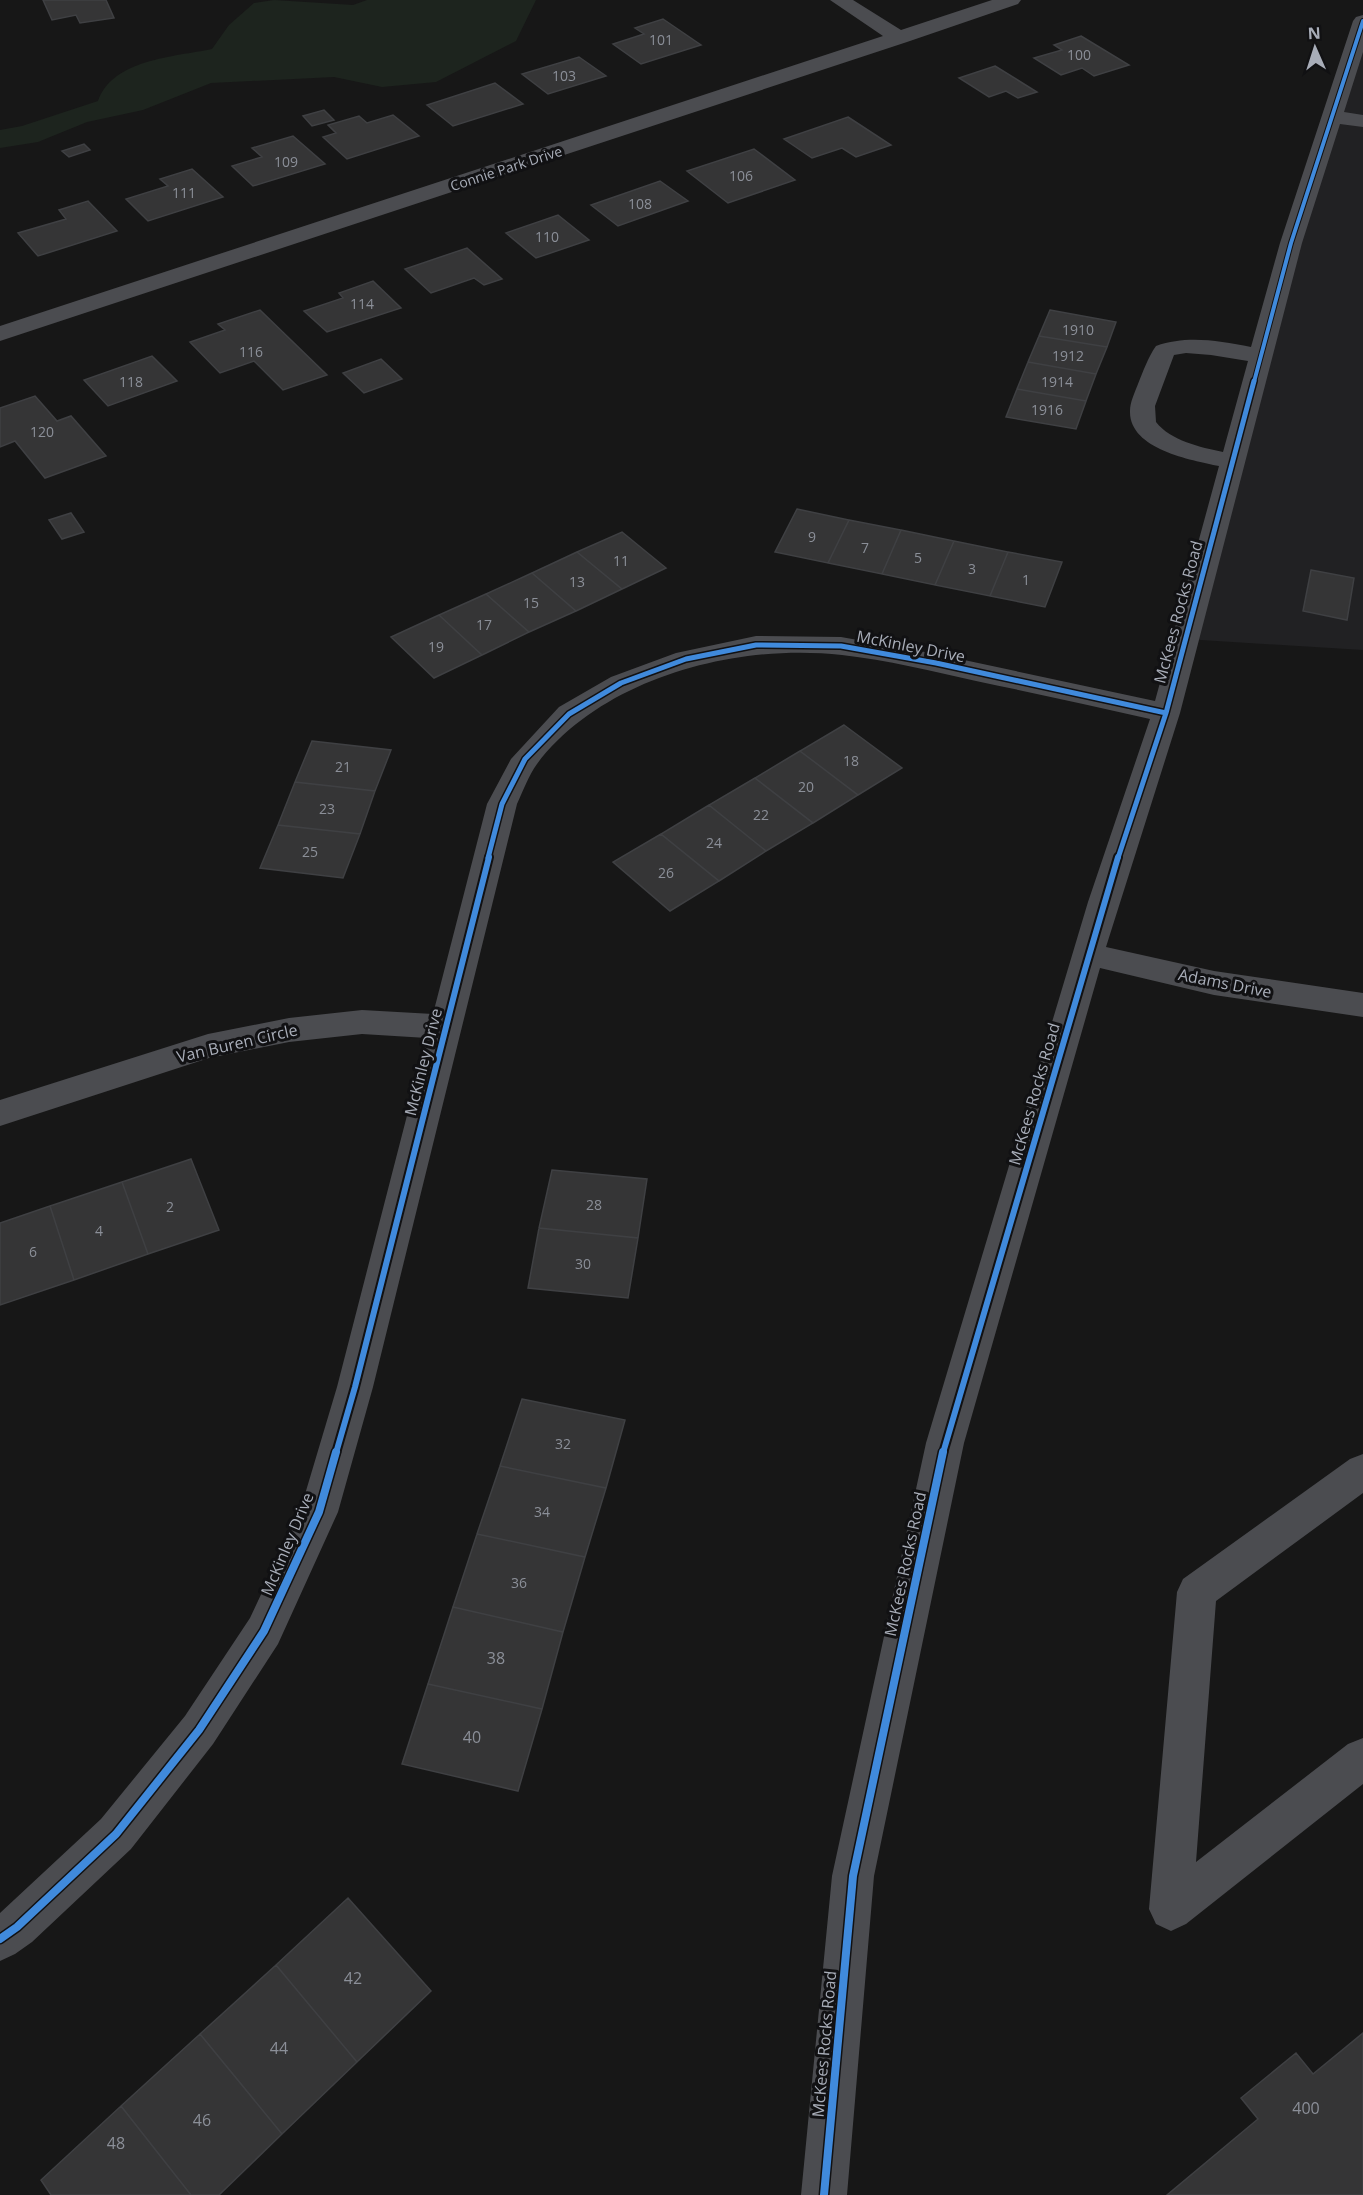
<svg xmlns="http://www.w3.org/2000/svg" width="1363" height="2195" font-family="'Open Sans',sans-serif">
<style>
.built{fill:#212123}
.green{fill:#1d241e}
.building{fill:#353536;stroke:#3f4043;stroke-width:1.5}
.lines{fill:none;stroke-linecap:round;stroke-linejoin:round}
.minor{fill:#4b4c50;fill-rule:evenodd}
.cycleway-far3-casing{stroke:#111113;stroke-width:6}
.cycleway-far2-casing{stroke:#111113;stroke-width:8}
.cycleway-far1-casing{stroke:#111113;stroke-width:10}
.cycleway-casing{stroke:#111113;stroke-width:11}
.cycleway-far3{stroke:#408adc;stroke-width:4}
.cycleway-far2{stroke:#408adc;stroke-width:5}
.cycleway-far1{stroke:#408adc;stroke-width:6}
.cycleway{stroke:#408adc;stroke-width:8}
.labels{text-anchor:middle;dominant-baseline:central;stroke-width:6;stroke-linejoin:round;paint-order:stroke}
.number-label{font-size:14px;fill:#8b8f98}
.far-street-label{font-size:14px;fill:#a8adb8;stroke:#111113}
.street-label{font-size:16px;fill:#a8adb8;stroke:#111113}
.near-number-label{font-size:16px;fill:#8b8f98}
</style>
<rect width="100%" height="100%" fill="#171717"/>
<path class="built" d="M1363,21v629l-178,-11z"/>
<path class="green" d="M274,0l79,5 14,-5h169l-20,41 -80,41 -54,5 -48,-10 -123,6 -68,27 -56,12 -49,20 -38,6v-18l22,-4 76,-25c15,-42 76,-44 114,-52l17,-24 25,-22z"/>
<path class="building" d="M43,0h63l8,18 -34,5 -4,-8 -24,5z
M663,19l38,26 -60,19 -28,-20 31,-10 -9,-6z
M1081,36l48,29 -35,11 -12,-8 -21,7 -27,-17 28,-8 -8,-5z
M579,57l27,19 -58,18 -26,-20z
M995,66l42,26 -19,6 -12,-7 -17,6 -30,-19z
M495,83l28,21 -70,22 -26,-21z
M324,110l10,10 -22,6 -9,-10z
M393,115l26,21 -72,23 -24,-22 13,-4 -8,-8 31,-9 8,7z
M848,117l43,28 -35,12 -14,-9 -30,10 -28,-19z
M293,136l32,28 -72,22 -21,-20 30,-9 -10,-9z
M84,144l6,6 -21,7 -7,-6z
M754,149l41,31 -67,23 -41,-32z
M192,169l31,28 -75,24 -22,-22 42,-13 -8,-7z
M660,181l28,20 -70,25 -27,-21z
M88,201l29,30 -79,25 -20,-23 48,-14 -7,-9z
M558,215l31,25 -53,18 -30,-25z
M467,248l35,31 -18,6 -10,-7 -43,15 -26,-24z
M373,281l28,27 -74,24 -23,-21 39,-13 -4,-5z
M260,310l67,65 -44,15 -29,-29 -34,12 -30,-31 35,-12 -7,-6z
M1050,310l66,12 -9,25 -68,-11z
M1039,336l68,11 -11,27 -68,-12z
M152,356l25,25 -69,25 -24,-26z
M381,359l21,20 -38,14 -21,-20z
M1028,362l68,12 -10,27 -69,-12z
M1017,389l69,12 -10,28 -70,-12z
M35,396l22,25 14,-5 35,40 -61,22 -30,-37 -15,6v-39z
M797,509l52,11 -21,43 -53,-11z
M71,513l13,19 -22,7 -13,-19z
M849,520l52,10 -19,44 -54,-11z
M901,530l53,11 -19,44 -53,-11z
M622,532l44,36 -44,21 -45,-37z
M954,541l54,11 -18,44 -55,-11z
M577,552l45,37 -46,22 -44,-38z
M1008,552l54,10 -17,45 -55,-11z
M1311,570l43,8 -7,42 -44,-9z
M532,573l44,38 -47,21 -43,-38z
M486,594l43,38 -47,23 -43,-40z
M439,615l43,40 -48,23 -43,-41z
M844,725l58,43 -44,27 -58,-44z
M312,741l79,9 -16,41 -80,-9z
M800,751l58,44 -45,28 -58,-45z
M755,778l58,45 -47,28 -57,-46z
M295,782l80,9 -15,43 -82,-9z
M709,805l57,46 -47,30 -58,-47z
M278,825l82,9 -17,44 -83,-10z
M661,834l58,47 -49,30 -57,-49z
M191,1159l28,71 -71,24 -26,-72z
M552,1170l95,9 -9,59 -99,-10z
M122,1182l26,72 -74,26 -24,-74z
M50,1206l24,74 -74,25v-82z
M539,1228l99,10 -10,60 -100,-10z
M522,1399l103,21 -19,68 -106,-22z
M500,1466l106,22 -21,69 -108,-23z
M477,1534l108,23 -22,75 -110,-25z
M453,1607l110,25 -21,77 -114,-25z
M428,1684l114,25 -24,82 -116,-27z
M348,1898l83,93 -74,71 -81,-97z
M276,1965l81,97 -75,72 -82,-100z
M1363,2033v162h-196l91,-76 -17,-21 55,-45 17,21z
M200,2034l82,100 -63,61h-28l-70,-89z
M121,2106l70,89h-140l-10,-15z"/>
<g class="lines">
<path class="minor" d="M830,0h23l48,30 91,-30h29l-3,4 -111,38 -907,299v-15l883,-290z
M1363,15v37l-19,60 19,3v12l-23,-3 -38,119 -122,470 -74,234 108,24 149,22v24l-149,-22 -114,-27 -136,475 -90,433 -27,319h-46l31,-319 94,-433 162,-541 62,-183c-58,-13 -116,-26 -174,-38 -44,-10 -89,-21 -134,-26 -104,-12 -239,22 -305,109 -8,11 -14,27 -20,40l-144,583 -35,125 -60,132 -65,100 -82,105 -99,93 -17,12 -15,7v-48l101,-94 84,-103 65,-98 50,-107 37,-124 90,-349 -65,-4 -73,8 -80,16 -209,68v-26l208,-66 81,-16 73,-8 71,4 54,-210 24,-45 48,-52 52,-30 65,-24 80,-17 85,1 95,17 219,47 64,-235c-28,-6 -90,-17 -89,-55 0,-9 5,-19 8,-27 5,-12 10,-27 18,-38 32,-11 62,-5 95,1l29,-104 73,-222 3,-4zM1186,353l25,2 37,6 -25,91c-23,-5 -52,-11 -67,-30l-1,-16 19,-51z
M1363,1454v39l-147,108 -20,261 152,-118 15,-6v46l-177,140 -15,7 -15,-7 -7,-15 28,-317 6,-13 167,-120z"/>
<defs>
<path id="cycleway-far3" d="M1254,382l37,-139 72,-222"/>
<path id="cycleway-far2" d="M488,858l14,-54 23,-45 44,-45 52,-31 65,-24 70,-14 85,1 95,17 230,50
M1118,858l48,-145 88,-332"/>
<path id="cycleway-far1" d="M336,1453l19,-66 134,-530
M943,1453l175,-596"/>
<path id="cycleway" d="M0,1939l17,-12 99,-93 83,-104 65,-99 55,-119 17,-60
M824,2195l29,-319 90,-424"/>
</defs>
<use href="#cycleway-far3" class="cycleway-far3-casing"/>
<use href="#cycleway-far2" class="cycleway-far2-casing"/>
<use href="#cycleway-far1" class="cycleway-far1-casing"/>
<use href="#cycleway" class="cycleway-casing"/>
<use href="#cycleway-far3" class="cycleway-far3"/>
<use href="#cycleway-far2" class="cycleway-far2"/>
<use href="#cycleway-far1" class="cycleway-far1"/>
<use href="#cycleway" class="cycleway"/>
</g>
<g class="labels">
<g class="number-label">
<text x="661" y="39">101</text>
<text x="1079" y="54">100</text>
<text x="564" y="75">103</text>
<text x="286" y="161">109</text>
<text x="741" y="175">106</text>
<text x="184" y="192">111</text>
<text x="640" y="203">108</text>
<text x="547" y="236">110</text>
<text x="362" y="303">114</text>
<text x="1078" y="329">1910</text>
<text x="251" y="351">116</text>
<text x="1068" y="355">1912</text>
<text x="131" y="381">118</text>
<text x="1057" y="381">1914</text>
<text x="1047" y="409">1916</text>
<text x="42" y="431">120</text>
<text x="812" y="536">9</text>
<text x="865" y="547">7</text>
<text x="918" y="557">5</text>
<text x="621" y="560">11</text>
<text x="972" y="568">3</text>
<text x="1026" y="579">1</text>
<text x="577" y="581">13</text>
<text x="531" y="602">15</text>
<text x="484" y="624">17</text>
<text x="436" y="646">19</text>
<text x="851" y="760">18</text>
<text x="343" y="766">21</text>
<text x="806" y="786">20</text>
<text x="327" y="808">23</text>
<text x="761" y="814">22</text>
<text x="714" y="842">24</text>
<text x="310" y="851">25</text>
<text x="666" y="872">26</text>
<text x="594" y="1204">28</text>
<text x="170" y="1206">2</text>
<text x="99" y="1230">4</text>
<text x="33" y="1251">6</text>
<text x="583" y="1263">30</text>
<text x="563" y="1443">32</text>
<text x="542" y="1511">34</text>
<text x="519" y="1582">36</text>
</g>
<g class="far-street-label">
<text transform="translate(506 168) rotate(-18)">Connie Park Drive</text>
</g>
<g class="street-label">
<text transform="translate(1178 612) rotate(-75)">McKees Rocks Road</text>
<text transform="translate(911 646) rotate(11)">McKinley Drive</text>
<text transform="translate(1225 983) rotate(11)">Adams Drive</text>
<text transform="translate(237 1043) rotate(-13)">Van Buren Circle</text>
<text transform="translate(423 1062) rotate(-76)">McKinley Drive</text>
<text transform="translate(1034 1094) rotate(-74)">McKees Rocks Road</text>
<text transform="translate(287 1544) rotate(-67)">McKinley Drive</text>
<text transform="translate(905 1564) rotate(-78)">McKees Rocks Road</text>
<text transform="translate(824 2044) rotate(-85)">McKees Rocks Road</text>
</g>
<g class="near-number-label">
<text x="496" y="1658">38</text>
<text x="472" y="1737">40</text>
<text x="353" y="1978">42</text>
<text x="279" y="2048">44</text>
<text x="1306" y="2108">400</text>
<text x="202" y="2120">46</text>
<text x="116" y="2143">48</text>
</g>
</g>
<g transform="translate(1315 48) rotate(357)" stroke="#111113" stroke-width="4.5" paint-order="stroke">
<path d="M0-4.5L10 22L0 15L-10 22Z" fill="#a8adb8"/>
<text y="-9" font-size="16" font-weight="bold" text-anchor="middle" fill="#a8adb8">N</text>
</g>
</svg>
